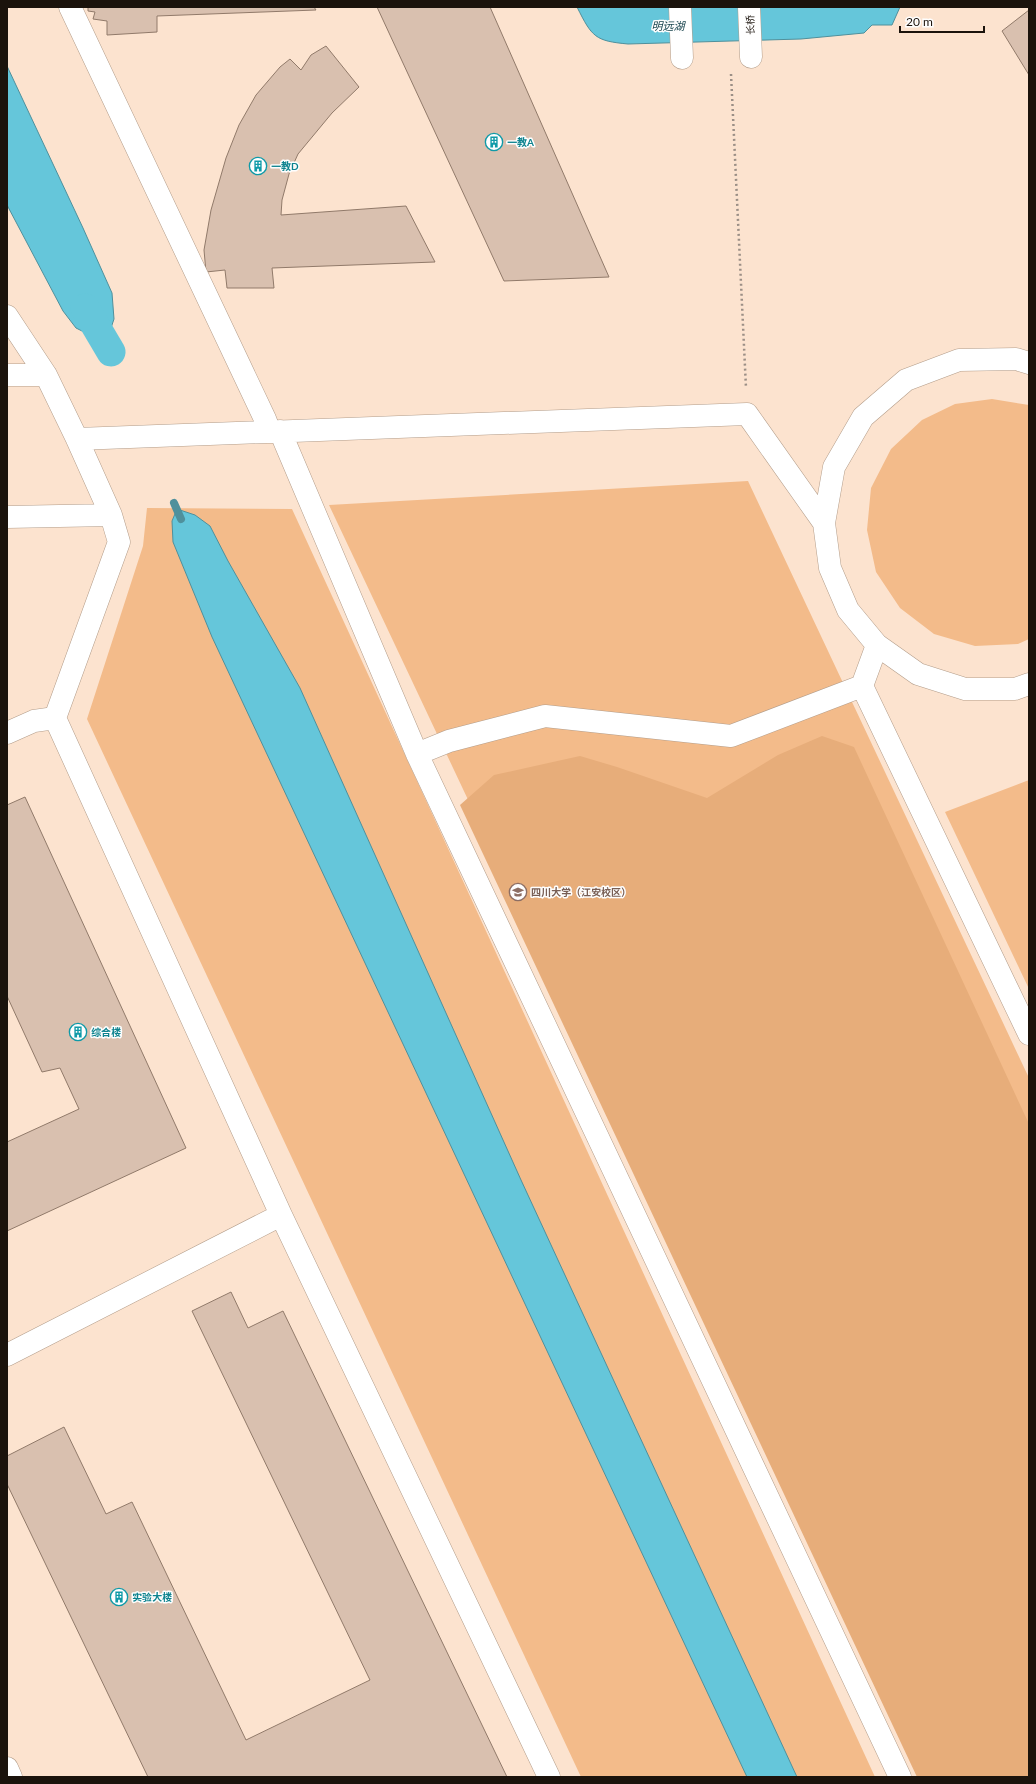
<svg xmlns="http://www.w3.org/2000/svg" width="1036" height="1784" font-family="Lato,'Noto Sans SC',sans-serif">
<style>
.built{fill:#fce3cf}
.green{fill:#f3bb8a}
.forest{fill:#e7ad7a}
.water{fill:#65c6da;stroke:#4f909c}
.lines{fill:none;stroke-linecap:round;stroke-linejoin:round}
.stream{stroke:#4f909c;stroke-width:8}
.canal{stroke:#65c6da;stroke-width:29}
.building{fill:#d9c0af;stroke:#917a6a}
.minor-casing{stroke:#b39d8a;stroke-width:23}
.path{stroke:#9b8f86;stroke-width:2.5;stroke-dasharray:2 3;stroke-linecap:butt}
.minor{stroke:#fff;stroke-width:22}
.labels{text-anchor:middle;dominant-baseline:central;stroke-width:3;stroke-linejoin:round;paint-order:stroke}
.street-label{font-size:10px;fill:#1b130c;stroke:#fefefe}
.culture-label{font-size:10px;font-weight:bold;fill:#0d838f;stroke:#fefefe;text-anchor:start}
.education-label{font-size:10px;font-weight:bold;fill:#785e54;stroke:#fefefe;text-anchor:start}
.water-label{font-size:11px;font-style:italic;fill:#18444d;stroke:#fefefe}
</style>
<rect width="100%" height="100%" fill="#fcede2"/>
<path class="built" d="M7,7h1022v1770h-1022z"/>
<path class="green" d="M992,399l37,6v234l-11,5 -43,2 -41,-12 -34,-26 -24,-36 -9,-42 4,-42 20,-39 31,-29 33,-16z
M748,481l281,597v699h-100l-600,-1272z
M147,508l145,1 583,1268h-294l-494,-1058 56,-173z
M1029,780v209l-84,-177z"/>
<path class="forest" d="M822,736l32,11 175,377v653h-112l-457,-972 34,-30 86,-19 37,11 90,31 71,-43z"/>
<path class="water" d="M577,7h323l-8,18h-20l-8,8 -63,6 -173,5c-33,-3 -36,-7 -51,-37z
M7,66l76,162 29,65 2,26 -8,24 -30,-15 -13,-17 -56,-106z
M177,509l18,6 15,11 18,35 72,127 221,492 276,597h-50l-535,-1140 -39,-95 -1,-21z"/>
<g class="lines">
<path class="stream" d="M174,503l7,16"/>
<path class="canal" d="M85,308l26,44"/>
</g>
<path class="building" d="M88,7h226l2,3 -159,6v16l-50,3v-14l-14,-2 2,-7 -7,-1z
M377,7h113l119,270 -105,4z
M1029,10v65l-27,-44z
M326,46l33,41 -27,26 -34,41 -9,20 -7,26 -1,15 125,-9 29,56 -163,6 2,20h-47l-2,-18 -19,2 -2,-22 7,-40 15,-52 13,-33 17,-30 24,-28 10,-8 11,11 10,-15z
M25,797l161,351 -179,83v-89l72,-33 -19,-41 -18,4 -35,-76v-191z
M231,1292l17,36 35,-17 224,466h-359l-141,-293v-28l57,-29 42,87 26,-12 114,238 124,-60 -178,-369z"/>
<g class="lines">
<defs>
<path id="minor" d="M70,7l195,412 5,13
M680,7l2,51
M749,7l2,50
M7,316l39,59 31,64 34,76 8,27 -64,176 226,497 268,562
M1029,363l-13,-4 -57,1 -53,20 -43,37 -29,50 -10,56 6,45 18,42 29,35 41,29 47,15h50l14,-5
M7,375h39
M280,431l137,323 483,1023
M77,439l670,-25 77,109
M7,517l104,-2
M877,645l-15,41 167,348
M7,733l27,-12 21,-3
M417,754l32,-13 96,-25 186,20 131,-50
M7,1355l274,-140
M7,1768l4,9"/>
</defs>
<use href="#minor" class="minor-casing"/>
<path class="path" d="M731,74l15,314"/>
<use href="#minor" class="minor"/>
</g>
<defs>
<symbol id="building-ring" viewBox="-11 -11 22 22"><circle r="9.5" fill="#fefefe" stroke="#0f9aa8" stroke-width="1.5"/><path d="M-4-6H4V6H1V3H-1V6H-4ZM-2.5-4.3h1.7v1.8h-1.7ZM.8-4.3h1.7v1.8H.8ZM-2.5-1h1.7V.8h-1.7ZM.8-1h1.7V.8H.8Z" fill="#0f9aa8"/></symbol>
<symbol id="university-ring" viewBox="-11 -11 22 22"><circle r="9.5" fill="#fefefe" stroke="#8d6e63" stroke-width="1.5"/><path d="M0-5L7-2L0 1L-7-2ZM-4 1L0 2.5L4 1V4Q0 6-4 4Z" fill="#8d6e63"/></symbol>
</defs>
<g fill-rule="evenodd">
<use href="#building-ring" x="484" y="132" width="20" height="20"/>
<use href="#building-ring" x="248" y="156" width="20" height="20"/>
<use href="#university-ring" x="508" y="882" width="20" height="20"/>
<use href="#building-ring" x="68" y="1022" width="20" height="20"/>
<use href="#building-ring" x="109" y="1587" width="20" height="20"/>
</g>
<g class="labels">
<g class="street-label">
<text transform="translate(750 25) rotate(-92)">长桥</text>
</g>
<g class="culture-label">
<text x="507" y="142">一教A</text>
<text x="271" y="166">一教D</text>
<text x="91" y="1032">综合楼</text>
<text x="132" y="1597">实验大楼</text>
</g>
<g class="education-label">
<text x="531" y="892">四川大学（江安校区）</text>
</g>
<g class="water-label">
<text x="668" y="25">明远湖</text>
</g>
</g>
<rect width="1036" height="1784" fill="none" stroke="#1b130c" stroke-width="16"/>
<path d="M900 26v6h84v-6" fill="none" stroke="#1b130c" stroke-width="2"/>
<text x="906" y="26" font-size="12" fill="#1b130c" stroke="#fefefe" stroke-width="3" paint-order="stroke">20 m</text>
</svg>
